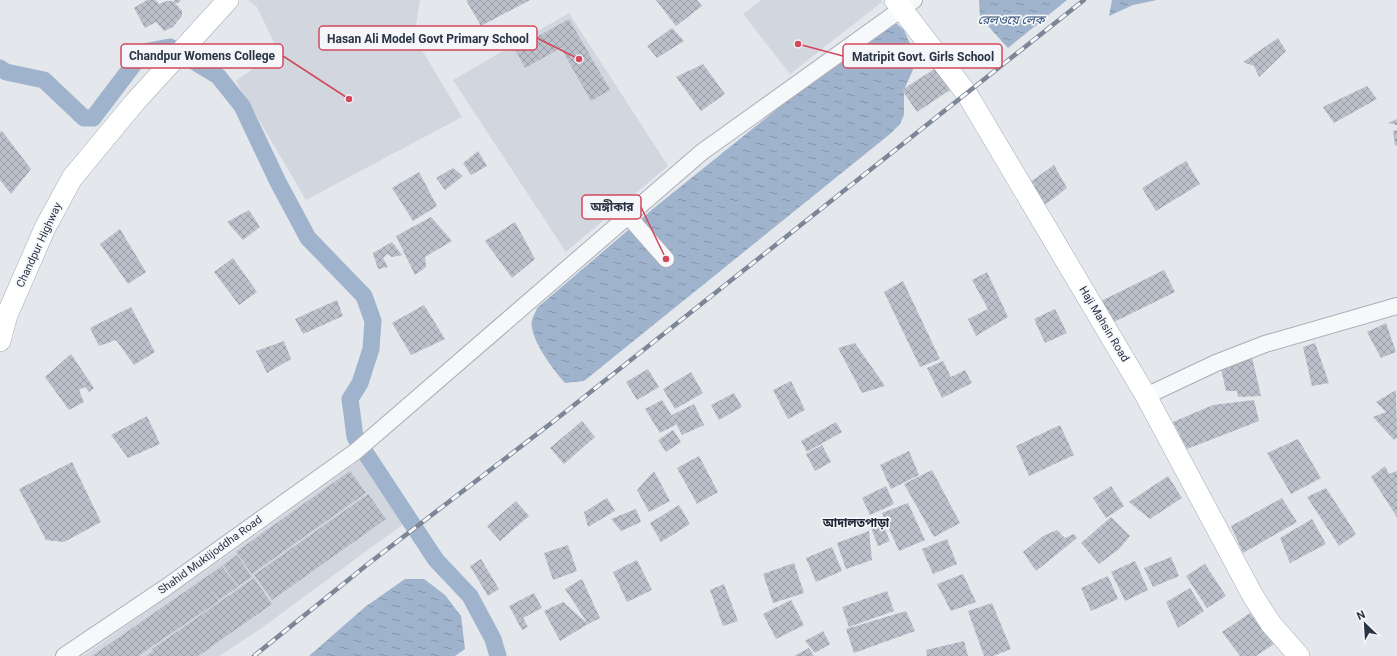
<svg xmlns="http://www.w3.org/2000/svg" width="1397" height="656" font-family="Roboto,'Noto Sans Bengali',sans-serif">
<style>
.built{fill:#d2d6de}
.water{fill:url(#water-ripples)}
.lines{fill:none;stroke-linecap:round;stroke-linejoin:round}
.canal{stroke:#9fb4cc;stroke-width:17}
.building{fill:url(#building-cross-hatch)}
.minor-casing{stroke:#a9aeb7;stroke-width:18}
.major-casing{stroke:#a3abb8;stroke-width:22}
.minor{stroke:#f7f8fa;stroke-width:16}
.major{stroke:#fff;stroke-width:21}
.rail-casing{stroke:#7d8696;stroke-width:4.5}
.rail{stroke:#f4f6f9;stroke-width:3;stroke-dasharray:9;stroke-linecap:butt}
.labels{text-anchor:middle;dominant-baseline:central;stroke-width:3.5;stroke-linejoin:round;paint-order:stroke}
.street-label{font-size:11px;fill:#2b3445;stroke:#f4f6f9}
.water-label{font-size:12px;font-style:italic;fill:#34527a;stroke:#f4f6f9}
.neighbourhood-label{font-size:12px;font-weight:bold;fill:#1d2536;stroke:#f4f6f9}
.leader{fill:none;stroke:#d1495b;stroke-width:1.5}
.callout-dot{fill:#d1495b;stroke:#f4f6f9;stroke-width:1.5}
.callout{fill:#f4f6f9;stroke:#d1495b;stroke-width:1.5}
.callout-label{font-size:12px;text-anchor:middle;font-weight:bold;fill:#2b3445}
</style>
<defs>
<pattern id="water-ripples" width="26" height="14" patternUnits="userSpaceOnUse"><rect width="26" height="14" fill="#9fb4cc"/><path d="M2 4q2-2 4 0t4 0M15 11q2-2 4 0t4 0" fill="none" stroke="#8293a7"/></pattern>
<pattern id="building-cross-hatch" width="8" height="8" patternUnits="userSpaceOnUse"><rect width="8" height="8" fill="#bbc0ca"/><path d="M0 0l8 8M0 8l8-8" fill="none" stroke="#989da6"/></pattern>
</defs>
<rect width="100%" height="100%" fill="#e4e7ec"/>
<path class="built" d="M248,0h172l-6,37 48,80 -156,83 -70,-119 42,-30 -21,-44z
M761,0h120l1,2 -92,72 -47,-60z
M569,13l99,153 -102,86 -113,-172z
M363,458l43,64 -150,110 -37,24h-136l141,-98z"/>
<path class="water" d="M979,0h88l-59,48 -28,-31z
M1112,0h45l-24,5 -24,11z
M896,23l8,7 12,27 -1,8 -11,25v25l-4,9 -10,10 -306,247 -19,2c-11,-12 -37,-46 -33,-63 1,-4 4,-8 5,-12l117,-100 224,-180 9,-4z
M405,579h19l21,16 16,21 4,33 -10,7h-146l56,-49z"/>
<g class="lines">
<path class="canal" d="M0,68l6,4 38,8 40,38h9l50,-66 27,-5 48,29 24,30 36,76 30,56 56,58 9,25 -2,28 -11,34 -10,16 5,38 81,123 34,36 23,43 5,17"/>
</g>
<path class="building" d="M147,0h8l4,4 8,-3h5l3,2 -1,-3h7l-3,3h-3l7,8v5l-9,11 -9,4 -8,-9 -11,6 -11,-20z
M466,0h64l-49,26z
M656,0h41l5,6 -26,20z
M569,19l41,71 -19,11 -30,-53 -36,20 -10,-19z
M672,28l12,13 -27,17 -10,-12z
M1278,38l8,13 -27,26 -5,-11 -11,-4z
M703,64l22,30 -24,17 -25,-34z
M939,66l14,22 -36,24 -15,-22z
M1367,86l10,13 -43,24 -11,-16z
M1397,119v6l-9,-2z
M1397,130v15l-2,1 -2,-15z
M2,131l29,38 -20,25 -11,-14v-48z
M478,151l9,15 -16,9 -8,-12z
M1186,161l14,23 -44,27 -14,-23z
M1054,165l13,23 -25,19 -16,-22z
M453,168l10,8 -18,14 -9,-12z
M419,172l18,34 -24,15 -21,-33z
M249,210l11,17 -17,13 -16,-18z
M431,217l21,24 -27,16 1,10 -11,8 -19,-39z
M515,222l20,37 -23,19 -27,-37z
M120,229l26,43 -18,12 -28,-40z
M392,242l10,13 -10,2 -5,-3 -4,4 5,9 -10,2 -5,-16z
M233,258l24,34 -18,13 -25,-33z
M1164,270l11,22 -63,31 -11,-22z
M987,272l21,45 -32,19 -8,-17 20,-10 -16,-29z
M903,281l37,78 -20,8 -36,-75z
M337,300l6,16 -40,18 -8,-15z
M424,305l21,34 -34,16 -19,-32z
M131,307l24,45 -21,13 -18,-25 -17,6 -9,-18z
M1055,309l12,24 -22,10 -11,-24z
M1386,323l10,29 -15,6 -14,-26z
M284,341l7,18 -24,14 -11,-22z
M855,343l30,43 -23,7 -24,-45z
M1315,343l14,40 -17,3 -9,-39z
M71,354l23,34 -5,4 -4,-5 -6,3 5,12 -15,8 -24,-33z
M1252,357l9,39 -23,1 -1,-6h-11l-6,-27z
M943,361l8,16 14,-7 7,13 -30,15 -15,-30z
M648,369l11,18 -22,13 -11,-18z
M691,372l12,21 -28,16 -12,-20z
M791,381l14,29 -17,9 -15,-29z
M1396,390l1,48 -3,2 -21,-23 13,-5 -10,-10z
M734,393l8,14 -23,13 -8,-15z
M662,400l15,24 -17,9 -15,-24z
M1254,400l5,21 -72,28 -14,-27 40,-17z
M694,404l10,21 -22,10 -10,-20z
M147,416l13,28 -32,14 -17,-23z
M582,421l13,16 -31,27 -14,-16z
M836,422l6,10 -35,20 -6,-11z
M1060,425l14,30 -45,21 -13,-30z
M673,430l8,12 -15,10 -8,-12z
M1298,439l23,39 -30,16 -24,-41z
M822,445l9,17 -16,9 -9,-17z
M909,451l10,24 -28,14 -11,-24z
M699,456l19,36 -21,12 -20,-36z
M72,462l29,60 -37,20 -18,-2 -27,-51z
M1385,466l4,8 8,-3v46l-26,-40z
M932,470l28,53 -26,14 -30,-53z
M350,471l16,22 -114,81 -16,-22z
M654,471l16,30 -21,11 -12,-22z
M1168,476l14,22 -32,21 -21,-17z
M886,486l8,18 -24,11 -8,-17z
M1111,486l13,20 -18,12 -13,-20z
M1326,488l30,46 -17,12 -32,-49z
M368,494l18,25 -114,81 -18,-25z
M607,498l8,13 -27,16 -4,-15z
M1282,498l15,24 -54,31 -12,-27z
M516,501l13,15 -29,25 -13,-15z
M908,503l17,37 -26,11 -17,-38z
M679,505l11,19 -29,18 -11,-19z
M636,509l5,13 -20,9 -10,-12z
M1111,517l19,19 -11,13 -20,15 -18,-21z
M880,518l10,23 -12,5 -9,-23z
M1312,519l14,25 -36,19 -10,-25z
M1057,530l8,8 9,-4 3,4 -41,33 -13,-19 20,-16z
M869,531l3,29 -26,9 -9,-26z
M947,539l10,25 -24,10 -11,-25z
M568,545l9,26 -24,9 -9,-27z
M832,547l10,24 -26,11 -10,-24z
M237,555l15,22 -14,9 -15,-21z
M1171,557l8,19 -26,11 -9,-19z
M481,559l18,30 -11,7 -18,-30z
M637,560l15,30 -25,12 -14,-30z
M1135,561l13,29 -23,11 -14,-29z
M794,563l10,30 -31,10 -10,-29z
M1205,564l21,32 -19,12 -21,-32z
M222,566l16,21 -19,13 -12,-17 12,18 -81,55h-46z
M963,574l13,28 -25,9 -14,-27z
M1108,576l10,23 -27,12 -10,-23z
M254,578l18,26 -74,52h-41l-5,-7z
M582,579l18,39 -12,6 -23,-35z
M724,584l14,37 -15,5 -13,-36z
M1190,588l14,23 -26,17 -12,-26z
M887,591l7,20 -45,16 -7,-20z
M534,593l8,15 -19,10 5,9 -6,3 -13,-24z
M791,600l13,25 -28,14 -13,-25z
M563,602l25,22 -28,17 -16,-30z
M992,603l19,46 -18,7h-9l-16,-45z
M906,611l9,20 -61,22 -8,-24z
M1250,613l24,31 -18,12h-16l-18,-24z
M823,631l7,13 -15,9 -10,-12z
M964,641l4,15h-41l-1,-6z
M809,648l5,8h-20z
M153,651l4,5h-11z"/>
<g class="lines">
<defs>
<path id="minor" d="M628,216l38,43
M1146,396l70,-33 49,-19 132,-38
M64,656l101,-68 190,-136 347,-300 212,-152"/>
<path id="major" d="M895,0l72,94 179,302 107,200 18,28 28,32
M0,341l7,-26 38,-87 27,-50 63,-76 93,-102"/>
</defs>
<use href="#minor" class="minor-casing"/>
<use href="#major" class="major-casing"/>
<use href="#minor" class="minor"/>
<use href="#major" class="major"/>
<defs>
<path id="rail" d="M254,656l114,-92 186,-143 530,-421"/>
</defs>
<use href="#rail" class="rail-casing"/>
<use href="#rail" class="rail"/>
</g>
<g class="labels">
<g class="street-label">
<text transform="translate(39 245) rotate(-65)">Chandpur Highway</text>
<text transform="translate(1104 324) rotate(59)">Haji Mahsin Road</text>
<text transform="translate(210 555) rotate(-36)">Shahid Muktijoddha Road</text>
</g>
<g class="water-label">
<text x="1011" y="20">রেলওয়ে লেক</text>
</g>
<g class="neighbourhood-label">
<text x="856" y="523">আদালতপাড়া</text>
</g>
</g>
<path class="leader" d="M579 59L537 38M349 99L283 56M798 44L843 56M666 259L641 207"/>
<g class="callout-dot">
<circle cx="579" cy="59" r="4"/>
<circle cx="349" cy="99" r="4"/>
<circle cx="798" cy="44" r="4"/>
<circle cx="666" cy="259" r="4"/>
</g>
<g class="callout">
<rect x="319" y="26" width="218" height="24" rx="4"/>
<rect x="121" y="44" width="162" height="24" rx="4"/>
<rect x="843" y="44" width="159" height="24" rx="4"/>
<rect x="582" y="195" width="59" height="24" rx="4"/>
</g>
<g class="callout-label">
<text x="428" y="43">Hasan Ali Model Govt Primary School</text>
<text x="202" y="60">Chandpur Womens College</text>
<text x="923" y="61">Matripit Govt. Girls School</text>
<text x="612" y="211">অঙ্গীকার</text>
</g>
<g transform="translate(1365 624) rotate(335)" stroke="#f4f6f9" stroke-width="3" paint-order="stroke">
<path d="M0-3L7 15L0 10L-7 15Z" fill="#2b3445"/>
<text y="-6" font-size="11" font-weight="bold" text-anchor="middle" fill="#2b3445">N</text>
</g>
</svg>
